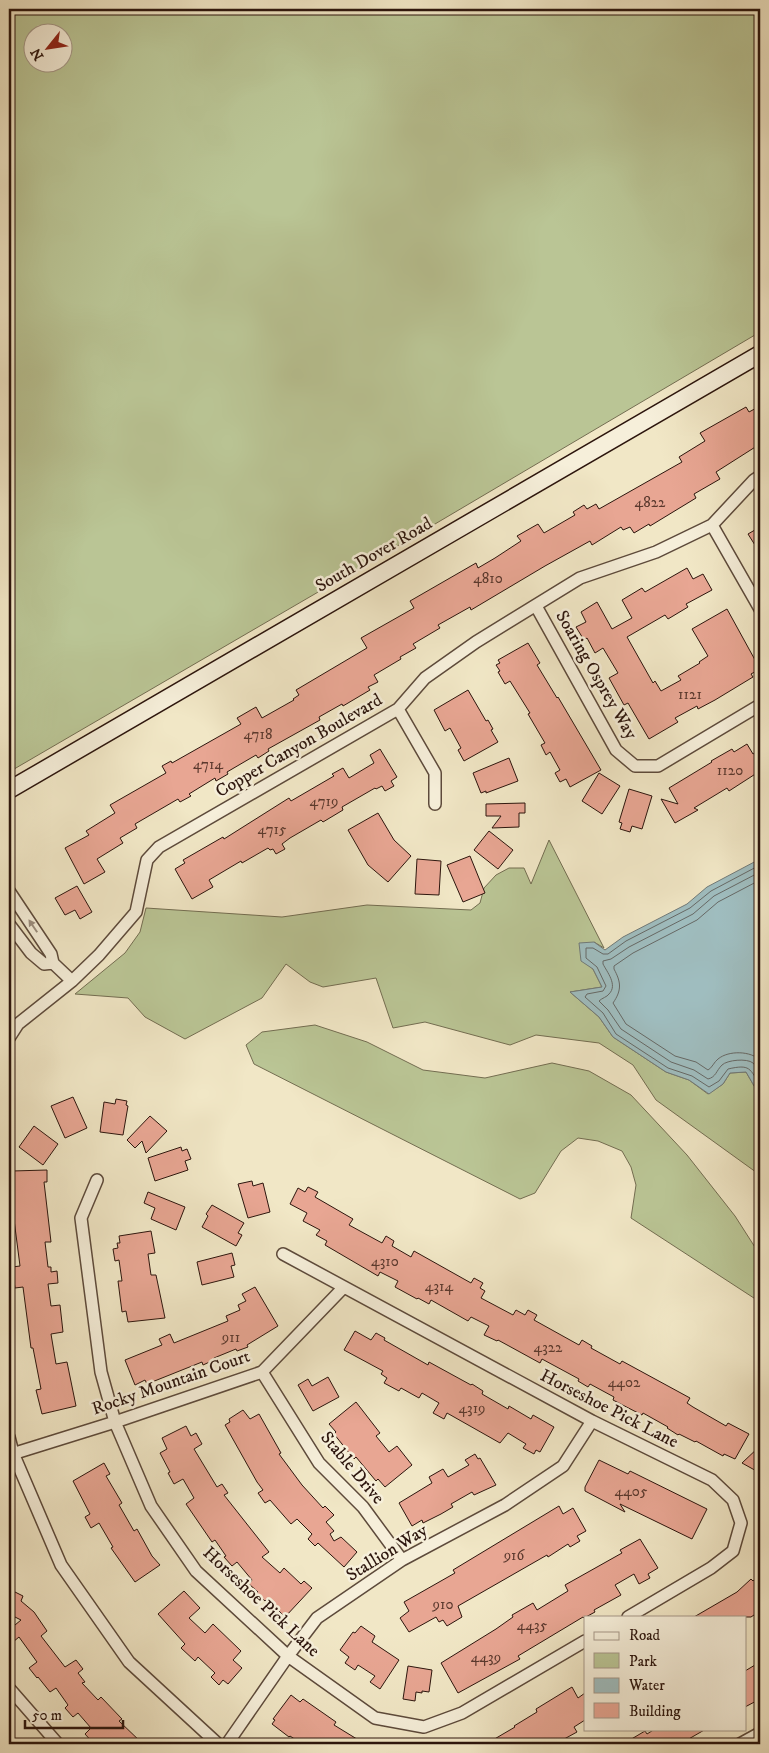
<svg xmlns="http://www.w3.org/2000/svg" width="769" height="1753" font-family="'IM FELL DW Pica',serif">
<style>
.green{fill:#bac595;stroke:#736d51;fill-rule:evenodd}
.water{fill:#9fbdbf;stroke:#717a78}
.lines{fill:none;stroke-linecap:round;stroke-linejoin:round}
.shore{stroke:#666966;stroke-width:1}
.building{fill:#e8a693;stroke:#2c150d}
.street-casing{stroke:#5d4a3b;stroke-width:14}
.secondary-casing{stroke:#2c150d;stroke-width:19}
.street{stroke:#f6efda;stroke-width:11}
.secondary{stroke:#f6efda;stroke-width:16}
.oneway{fill:#9b8d7e}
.labels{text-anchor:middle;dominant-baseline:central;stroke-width:5;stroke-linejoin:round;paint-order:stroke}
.number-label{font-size:15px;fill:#5b392e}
.street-label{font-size:18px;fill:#2c150d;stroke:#f6efda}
</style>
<rect width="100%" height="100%" fill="#f1e7c6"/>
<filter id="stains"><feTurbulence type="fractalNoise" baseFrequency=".004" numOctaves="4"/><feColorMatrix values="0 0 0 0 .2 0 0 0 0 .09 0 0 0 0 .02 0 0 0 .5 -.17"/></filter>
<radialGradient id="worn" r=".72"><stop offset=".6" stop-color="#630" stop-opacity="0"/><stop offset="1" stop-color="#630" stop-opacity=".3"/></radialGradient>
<path class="green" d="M9,9h751v323l-325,192 -426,248zM32,32h30v30h-30z
M549,840l55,108 -10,-6 -12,18 11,9 9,18 -32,5 29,25 14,20 53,35 23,8 19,14 15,-10 7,-11 16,-1 14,24v79l-104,-75 -23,-35 -34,-22 -63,-8 -26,10 -85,-23 -32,6 -17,-50 -53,9 -13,-5 -24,-18 -24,34 -77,41 -40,-22 -17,-19 -53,-4 50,-41 15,-21 6,-24 136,9 85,-12 104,5 9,-7 4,-15 12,-13 13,-7h15l7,16z
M315,1025l52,17 56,28 62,8 67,-15 37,8 42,24 56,60 48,61 25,39v47l-129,-84 5,-33 -5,-18 -9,-16 -24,-10 -20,-3 -17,13 -26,42 -15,6 -266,-135 -8,-19 16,-13z"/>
<path class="water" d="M758,860h2v236l-14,-24 -16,1 -7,11 -14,10 -20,-14 -23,-8 -53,-35 -14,-20 -29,-25 32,-5 -9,-18 -12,-8 -2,-18 15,-1 11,8 18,-13 64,-33 20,-17z"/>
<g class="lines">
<path class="shore" d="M760,865l-49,26 -21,17 -64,33 -18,13h-5l-10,-6h-7v10l11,9 9,19 -3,5 -16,3 -2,3 18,16 13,21 52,34 24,8 17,11 10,-6 9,-12c22,-5 22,-1 32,17
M760,872l-46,24 -21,18 -64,33 -18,12 -8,2v3c4,8 15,21 6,30 -2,3 -7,4 -10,7l9,9 13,19 50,33 23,8 14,9c8,-2 8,-8 14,-14 5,-5 25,-7 31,-2 3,3 5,7 7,11
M760,880l-42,22 -21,18 -64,33 -19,13v3c7,13 8,21 -1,34l13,21 49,32 21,6 12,8c4,-2 6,-8 10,-11 11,-9 33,-8 42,1"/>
</g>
<path class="building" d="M760,406v38l-44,28 4,7 -26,15 2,4 -46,28 -1,-2 -15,9 -4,-6 -7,3 -2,-3 -29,18 -2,-4 -45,25 -74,44 -1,-3 -32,18 2,3 -27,16 3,4 -16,9 1,2 -27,16 4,7 -10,5 2,3 -27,16 -1,-2 -23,13 1,3 -52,29 1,2 -11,7 -2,-3 -29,17 1,2 -12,7 -1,-3 -26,16 2,2 -11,6 -2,-3 -43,25 2,4 -17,10 3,5 -26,16 8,13 -21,12 -19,-36 24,-13 -3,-4 29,-18 -5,-8 56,-32 -4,-7 9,-5 1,2 69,-39 -4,-6 19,-11 6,11 32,-18 -1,-1 6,-4 -3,-5 71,-42 -6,-10 53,-30 -4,-7 66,-38 2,5 17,-10 26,-17 -4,-5 21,-12 6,9 31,-18 -2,-3 11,-7 3,4 9,-5 3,5 83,-47 -3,-5 26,-16 -5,-8 46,-26 3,5z
M760,527v26l-12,-19z
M687,568l6,11 10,-5 9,16 -26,14 2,3 -20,12 -3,-4 -38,22 26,46 2,-2 6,10 20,-11 -3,-4 22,-13 -1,-1 9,-6 -16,-27 35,-20 33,60 -9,5 2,3 -38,23 -17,9 -1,-3 -22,12 3,4 -29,17 -21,-36 -4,2 -15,-27 9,-5 -15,-25 -8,5 -8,-15 -3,2 -8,-13 10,-5 -5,-10 16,-10 15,27 20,-11 -10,-18 20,-12 3,4z
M528,643l12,20 -3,2 20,33 1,-1 43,73 -31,17 -4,-8 -6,3 -5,-9 5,-3 -10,-18 -4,3 -5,-10 4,-2 -17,-29 2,-1 -20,-32 -5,3 -7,-12 2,-1 -4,-6 4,-2 -2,-3z
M468,690l18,31 2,-1 5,9 -2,1 7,12 -34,19 -6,-11 3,-2 -11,-20 -5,3 -11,-21z
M747,744l6,10 7,-4v21l-31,20 -2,-3 -33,20 4,2 -23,13 -14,-24 17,5 -9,-16 43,-26 -1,-1 21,-12 2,3z
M380,749l17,28 -6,4 3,5 -9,5 -3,-5 -6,3 -1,-1 -33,19 1,3 -20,12 -2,-2 -31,18 -8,6 3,5 -9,5 -3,-5 -3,1 -2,-2 -26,15 -1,-2 -32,19 4,7 -21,12 -17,-30 10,-6 -2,-3 40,-23 1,2 65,-41 2,3 43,-25 -2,-2 11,-6 6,10 25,-15 -4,-8z
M509,758l9,23 -32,12v-2l-5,2 -8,-20z
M599,773l21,13 -18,28 -20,-13z
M629,789l23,7 -10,33 -10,-3 -2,6 -10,-3 2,-6 -3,-1z
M525,803v10h-6v14l-27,1 9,-12h-15v-12z
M378,813l16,27 17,16 -23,26 -20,-17 -20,-35z
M489,831l24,19 -15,19 -24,-19z
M470,856l15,37 -22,9 -16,-37z
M417,859l24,2 -2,34 -24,-1z
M77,886l15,26 -12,7 -5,-9 -10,5 -10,-17z
M73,1097l14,31 -22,10 -14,-32z
M116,1099l11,2 -1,4 2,1 -5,29 -23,-3 4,-30 11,2z
M150,1116l17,15 -21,22 -4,-12 -7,7 -8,-8z
M34,1126l24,18 -15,21 -24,-18z
M181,1147l1,4 5,-2 4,10 -6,2 3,9 -33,11 -7,-23z
M47,1170v12h-3l7,60h-6l3,25h3v5l6,-1 1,12 -10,1 3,22 9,-1 3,27 -12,2 5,30 11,-2 9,44 -34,8 -6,-24 5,-1 -8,-41h-2l-8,-61 -8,1 -3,-21 8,-1 -8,-62v-33z
M252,1181l1,5 10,-3 7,29 -22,6 -10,-34z
M308,1187l10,5 -3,5 38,22 -4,6 33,18 4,-7 8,5 -2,5 19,11 3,-6 57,32 3,-5 9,5 -3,5 5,3 -4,7 32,17 3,-5 9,5 3,-5 9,5 -3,5 45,25 3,-5 10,6 -1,2 29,16 2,-3 68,37 -3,5 6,4 33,19 2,-3 21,11 -14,25 -11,-5 -1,2 -27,-15 -1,1 -16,-8 -1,1 -11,-7 1,-1 -25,-14 -1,2 -29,-15 1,-3 -24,-13 -2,3 -10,-6 1,-2 -37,-20 -2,4 -42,-23 -1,1 -13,-6 5,-9 -18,-9 -3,4 -37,-21 -2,4 -11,-6 -1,1 -22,-12 3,-6 -18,-9 -2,4 -53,-31 2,-4 -11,-6 4,-5 -17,-9 4,-8 -17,-9 8,-16 7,4z
M148,1192l37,15 -9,23 -25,-11 4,-11 -11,-5z
M212,1205l32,18 -6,10 4,2 -6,11 -34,-19 6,-11 -2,-2z
M151,1231l4,22 -7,1 3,21h5l9,43 -37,4 -2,-11 -4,1 -4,-31h4l-3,-21 -4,1 -2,-12 5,-1 -1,-5h3l-1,-7z
M232,1253l3,12 -4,1 3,11 -32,8 -5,-23z
M255,1287l23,39 -31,19 1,2 -11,4 -1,-2 -22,9v2l-11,5 -1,-3 -55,22 -2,-4 -10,5 -10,-25 37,-15 -3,-6 11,-5 4,9 54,-22 -2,-5 14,-6 -2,-5 8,-4 -4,-7z
M355,1331l16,9 5,-7 9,5 -1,2 44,25 1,-3 42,23 1,-1 11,7 -1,3 26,15 1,-3 22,13 2,-4 21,12 -14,25 -4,-2 -2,4 -11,-6 3,-4 -18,-11 -8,10 -53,-30 -3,6 -11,-6 6,-10 -17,-10 -3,5 -18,-10 -2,3 -15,-8 3,-5 -6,-4 2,-3 -39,-21z
M328,1377l11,20 -26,14 -15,-26 10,-6 4,7z
M356,1402l24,31 -4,3 13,16 8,-6 15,19 -27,22 -7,-8 -2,2 -20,-24 -2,2 -20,-25 2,-2 -7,-8z
M243,1410l7,9 9,-5 22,39 -2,1 23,31 21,23 2,-2 9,9 -8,7 8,9 -4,3 4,7 7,-4 16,15 -13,15 -26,-24 -3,3 -7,-7 4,-5 -15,-15 -6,5 -21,-24 -5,3 -7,-10 5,-3 -6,-8 -32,-57 5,-3 -1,-3z
M186,1426l5,10 5,-3 6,11 -8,5 23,38 5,-3 6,9 -4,2 45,57 -7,5 18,16 4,-5 17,16 3,-3 8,7 -27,29 -18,-18 -2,2 -9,-8 2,-1 -9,-8 3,-4 -15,-18 -5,4 -8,-9 2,-1 -11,-16 -3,2 -26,-38 8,-6 -11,-19 -9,5 -6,-11 2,-1 -10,-19 7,-4 -5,-11z
M760,1446v27l-18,-10z
M475,1454l3,5 2,-1 16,27 -22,10 -2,-3 -21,12 2,3 -12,7 -18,9 -1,-3 -10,6 -13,-23 33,-20 -3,-6 14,-8 5,8 21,-12 -4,-5z
M599,1460l29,14 2,-3 77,38 -15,30 -72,-35 5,8 -40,-21v-4z
M104,1463l6,11 -4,2 16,27 -3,2 15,26 3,-2 15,27 8,9 -25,17 -24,-34 2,-1 -14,-24 -8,5 -6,-11 5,-3 -17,-33z
M559,1506l4,8 10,-6 13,23 -9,5 3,5 -10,6 -2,-3 -20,13 -1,-2 -89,51 4,11 -15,9 -4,-6 -4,2 -3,-5 -27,15 -9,-14 9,-7 -5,-9 51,-29 -2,-3z
M640,1539l18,29 -10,6 2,4 -11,6 -5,-10 -19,11 6,10 -27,15 1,2 -11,6 -1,-1 -65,39 2,3 -62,34 -17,-30 55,-34 17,-12 -1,-2 21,-12 4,7 31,-19 -3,-6 57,-32 -2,-3z
M760,1575v36l-9,6h-57l43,-25 14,-13 2,2z
M13,1591l10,5 -2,5 13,11 13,19 -6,5 24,31 11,-7 7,9 -5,4 7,9 -3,1 16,17 3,-3 21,22 -3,2 24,23h-49l-9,-10 6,-6 -13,-15 -5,4 -8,-9 3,-3 -12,-17 -6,4 -12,-15 -1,1 -8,-10 8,-6 -18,-25 -6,5 -4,-6v-6l12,-10 -12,-6v-15z
M184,1591l16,17 -11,10 16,15 8,-9 28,27 -8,9 9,8 -14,16 -5,-4 -4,5 -8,-8 4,-4 -17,-16 -3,4 -14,-13 4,-4 -27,-30z
M361,1626l14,10 -3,6 27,18 -19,29 -10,-7 5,-6 -17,-11 -3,5 -10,-7 4,-6 -9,-7 13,-18 2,1z
M760,1662v37l-15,8v-36z
M408,1666l24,4 -3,22 -7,-1v2l-6,-1 -1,9 -12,-2z
M572,1687l6,11 7,-5v27l-11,7 3,5 -22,12h-69l29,-17 -1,-1 23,-14 -1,-3z
M291,1695l9,7 3,-3 33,23 -2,3 31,19h-63l-12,-8 -1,1 -17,-13 3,-4 -2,-1z
M655,1729h51l-26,15h-57l22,-13 2,3z"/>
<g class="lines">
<defs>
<path id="street" d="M712,525l48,84
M536,606l80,144 19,16h23l102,-61
M398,709l37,64v31
M9,891l42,63 2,9 19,18
M9,924l22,29 13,11 9,-1
M9,1038l9,-14 54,-43 27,-26 37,-43 11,-52 12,-13 239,-138 27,-31 51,-36 104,-64 76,-26 56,-27 42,-45 6,-4
M97,1180l-16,38 20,154 14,50 36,84 45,65 92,85 87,62 49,9 38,-14 123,-72
M283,1254l309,167 120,59 21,20 8,23 -8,28 -22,17 -83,49
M262,1372l57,91 44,44 39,53
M9,1437l4,16 48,112 68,97 89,82
M9,1455l106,-33 147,-50 81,-84
M9,1688l49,56
M227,1744l61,-88 29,-38 85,-58 103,-55 58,-39 29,-45
M740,1744l20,-11"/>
<path id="secondary" d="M9,790l751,-436"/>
</defs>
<use href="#street" class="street-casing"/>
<use href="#secondary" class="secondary-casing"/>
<use href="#street" class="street"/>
<use href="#secondary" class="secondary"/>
</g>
<defs><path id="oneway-solid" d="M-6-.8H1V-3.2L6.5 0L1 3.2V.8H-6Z" transform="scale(1.25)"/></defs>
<use class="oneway" href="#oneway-solid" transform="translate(33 926) rotate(-124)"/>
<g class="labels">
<g class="number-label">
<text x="650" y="502">4822</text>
<text x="488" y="578">4810</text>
<text x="690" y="694">1121</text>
<text x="258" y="734">4718</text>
<text x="208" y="764">4714</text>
<text x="730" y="770">1120</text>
<text x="324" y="801">4719</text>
<text x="272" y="829">4715</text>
<text x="385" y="1261">4310</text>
<text x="439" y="1286">4314</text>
<text x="231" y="1337">911</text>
<text x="548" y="1347">4322</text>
<text x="624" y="1382">4402</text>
<text x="472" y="1408">4319</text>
<text x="631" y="1491">4405</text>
<text x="514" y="1555">916</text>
<text x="443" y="1604">910</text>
<text x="532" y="1625">4435</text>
<text x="486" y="1657">4439</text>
</g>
<g class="street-label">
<text transform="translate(374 555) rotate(-30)">South Dover Road</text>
<text transform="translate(596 675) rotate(60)">Soaring Osprey Way</text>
<text transform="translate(299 746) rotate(-30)">Copper Canyon Boulevard</text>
<text transform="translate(171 1383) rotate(-19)">Rocky Mountain Court</text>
<text transform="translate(609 1409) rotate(27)">Horseshoe Pick Lane</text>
<text transform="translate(352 1468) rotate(50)">Stable Drive</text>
<text transform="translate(387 1553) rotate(-32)">Stallion Way</text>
<text transform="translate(261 1602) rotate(43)">Horseshoe Pick Lane</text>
</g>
</g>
<rect width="769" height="1753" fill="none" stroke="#f1e7c6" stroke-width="30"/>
<rect x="10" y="10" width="749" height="1733" fill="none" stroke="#2c150d" stroke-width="2.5"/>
<rect x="15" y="15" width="739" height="1723" fill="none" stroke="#2c150d"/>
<rect x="584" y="1616" width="162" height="115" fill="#f6efda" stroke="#a59888"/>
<rect x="594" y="1632" width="25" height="8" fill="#f6efda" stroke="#a59888"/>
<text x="629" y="1640" font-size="15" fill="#2c150d">Road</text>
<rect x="594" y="1653" width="25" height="15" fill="#bac595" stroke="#a59888"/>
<text x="629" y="1666" font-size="15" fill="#2c150d">Park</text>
<rect x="594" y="1678" width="25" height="15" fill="#9fbdbf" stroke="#a59888"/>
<text x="629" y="1690" font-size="15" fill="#2c150d">Water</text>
<rect x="594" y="1703" width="25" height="15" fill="#e8a693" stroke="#a59888"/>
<text x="629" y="1716" font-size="15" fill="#2c150d">Building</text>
<g transform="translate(48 48) rotate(240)"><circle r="24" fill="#f6efda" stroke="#a59888"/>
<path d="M0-4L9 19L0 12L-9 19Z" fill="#8f2418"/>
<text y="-8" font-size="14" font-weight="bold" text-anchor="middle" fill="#2c150d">N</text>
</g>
<path d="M25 1720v8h98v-8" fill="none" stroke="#2c150d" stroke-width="2.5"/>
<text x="32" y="1720" font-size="15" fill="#2c150d" stroke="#f6efda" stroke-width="4" paint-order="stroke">50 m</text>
<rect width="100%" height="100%" filter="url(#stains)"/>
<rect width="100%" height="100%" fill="url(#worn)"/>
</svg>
